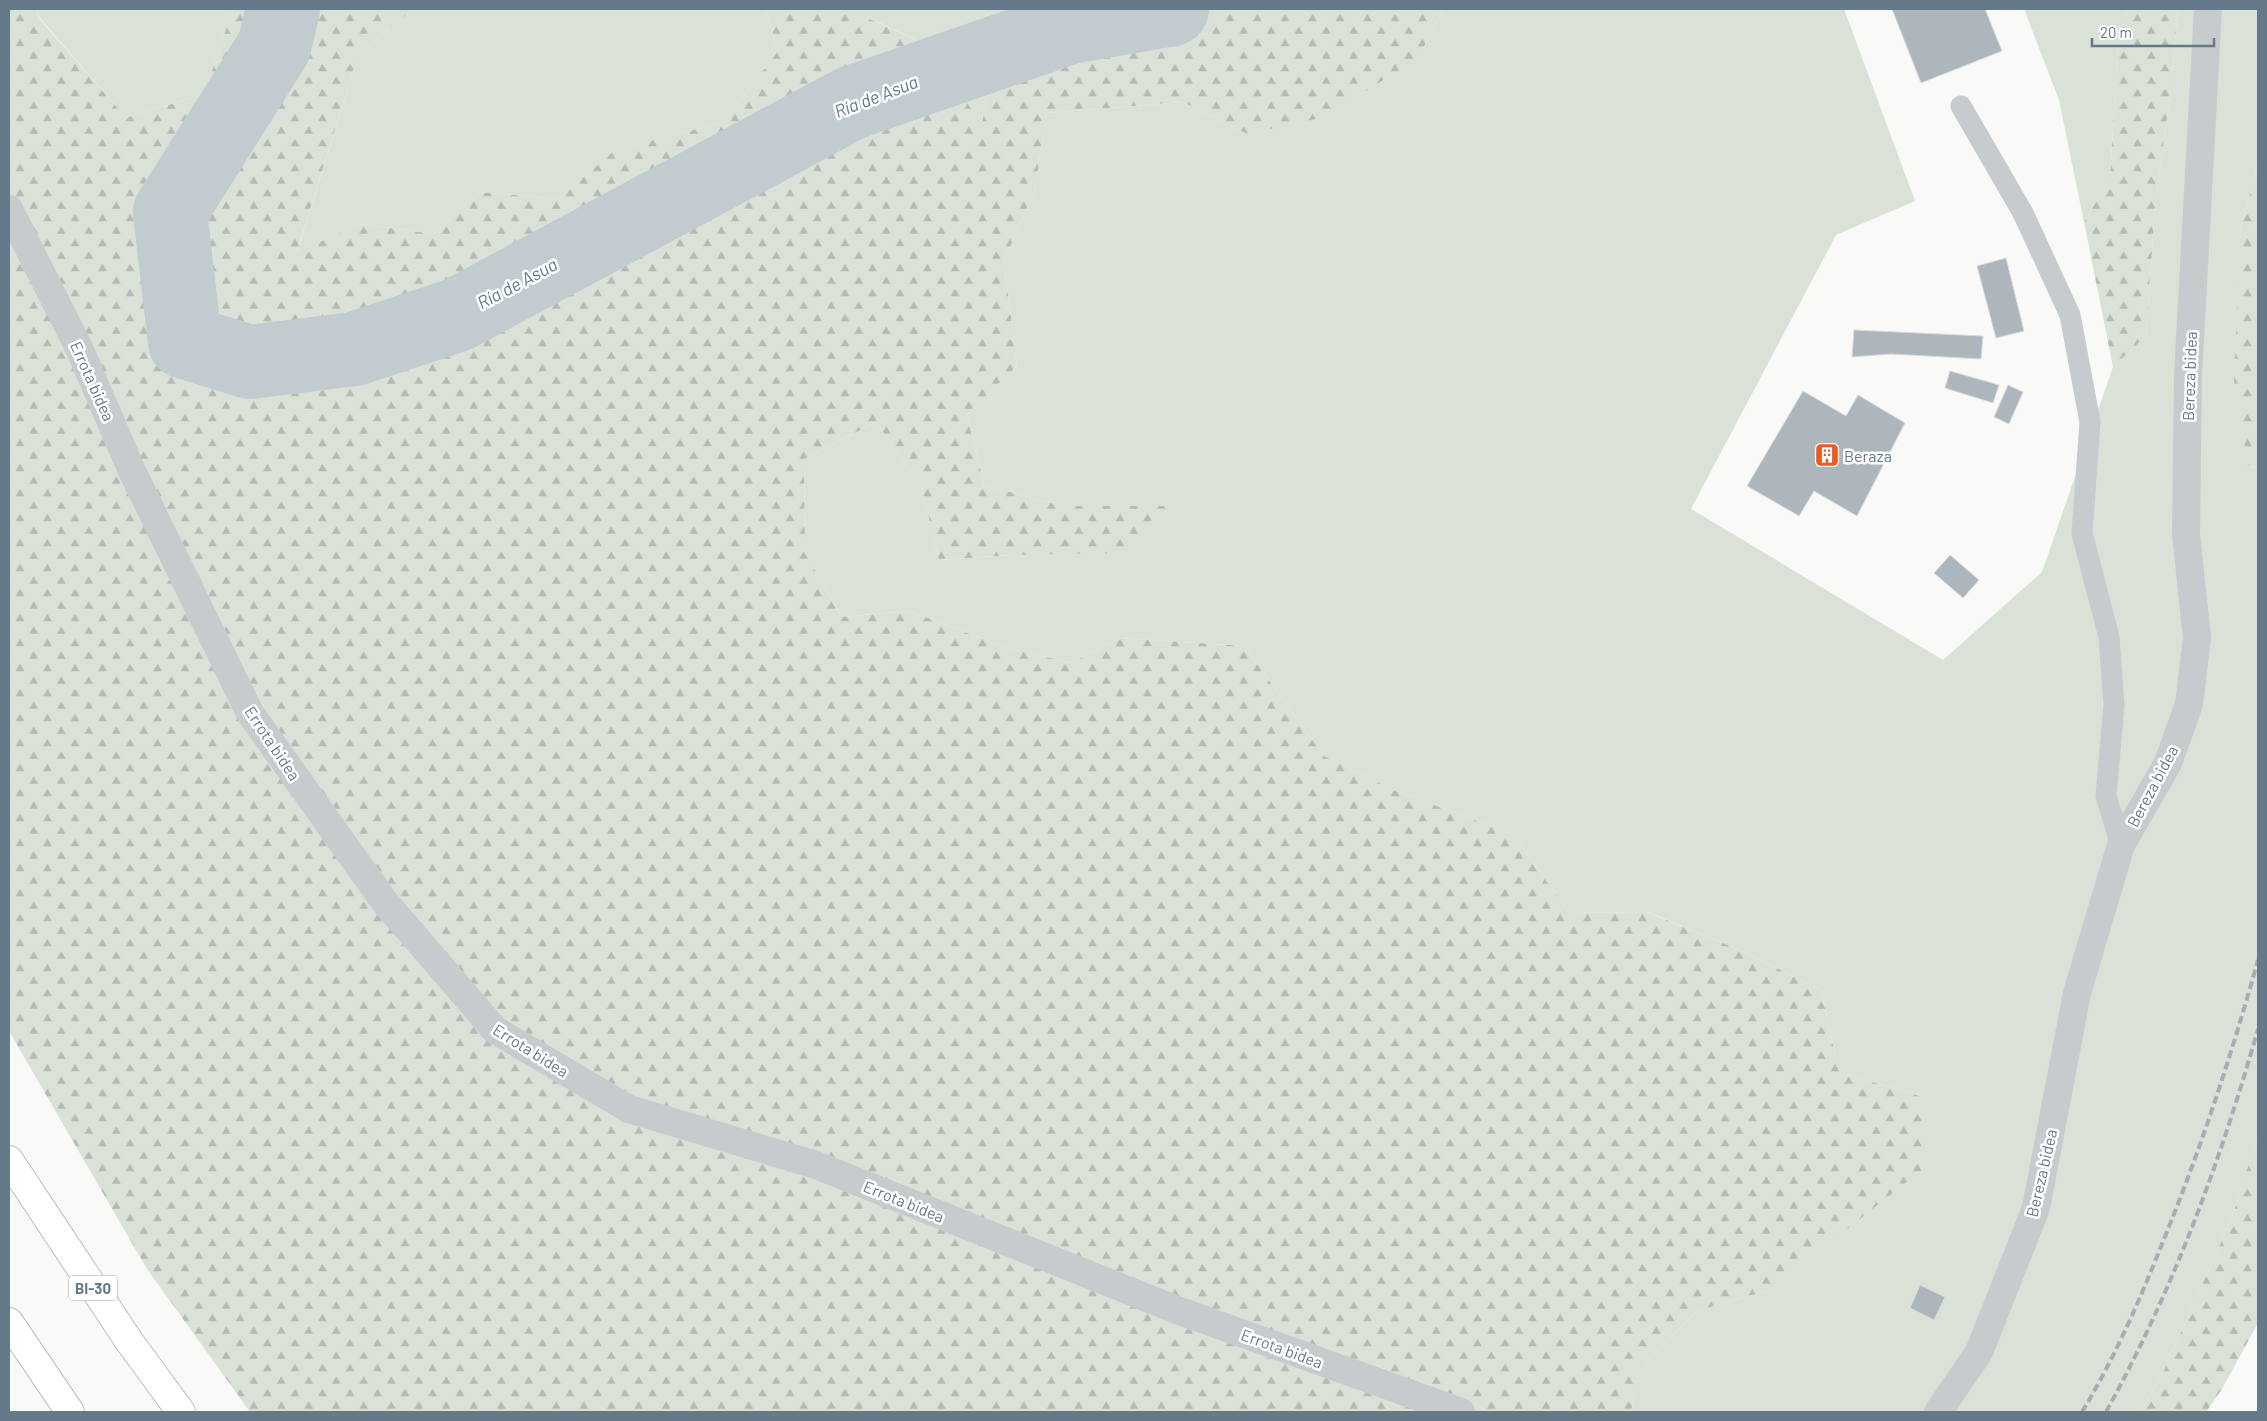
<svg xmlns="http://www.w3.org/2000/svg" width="2267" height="1421" font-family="Barlow,sans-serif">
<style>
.green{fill:#dae1d7}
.forest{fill:url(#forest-firs)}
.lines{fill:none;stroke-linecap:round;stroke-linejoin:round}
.river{stroke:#c1cbd0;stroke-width:74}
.building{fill:#adb6bc;stroke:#dbdbd9}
.highway-casing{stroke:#b9bdc0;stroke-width:30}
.lane{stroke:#c7cbce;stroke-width:21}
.street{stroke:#c7cbce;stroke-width:28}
.highway{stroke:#fff;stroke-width:28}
.rail{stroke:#a7adb3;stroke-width:4;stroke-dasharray:8 4;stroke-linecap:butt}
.labels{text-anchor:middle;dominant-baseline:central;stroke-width:5;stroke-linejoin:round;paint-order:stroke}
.shield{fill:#fff;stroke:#94a1ac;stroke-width:1}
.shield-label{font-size:15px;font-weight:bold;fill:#667989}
.street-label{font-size:16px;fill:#667989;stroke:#fff}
.poi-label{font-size:16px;fill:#667989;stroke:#fff;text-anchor:start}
.water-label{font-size:18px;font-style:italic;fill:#637a84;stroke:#fff}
</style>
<defs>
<pattern id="forest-firs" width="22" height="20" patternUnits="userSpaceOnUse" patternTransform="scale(1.25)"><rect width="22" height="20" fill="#dae1d7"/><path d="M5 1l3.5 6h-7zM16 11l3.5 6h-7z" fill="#b5bbb4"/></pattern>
</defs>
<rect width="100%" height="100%" fill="#f9f9f7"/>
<path class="green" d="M37,9h196l-29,85 -78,24 -88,-102z
M413,9h352l13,42 -54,71 -108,28 -58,49 -79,-7 -45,42 -73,-10 -64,29 61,-198z
M868,9h132l-18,117 -53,-80 -62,-29z
M1443,9h401l71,192 -79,34 -145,274 252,151 99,-88 71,-205 33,-31 9,-129 15,-112 8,-86h80v153l-18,71 8,233 10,1v668l-27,85 -71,159 -20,33h-509l8,-44 58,-57 75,-22 151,-192 -84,-25 -18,-82 -79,-39 -94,-39 -79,1 -56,-79 -117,-43 -72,-35 -80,-110 -123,-8 -50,25 -69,-17 -93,-35 -67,6 -37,-64 -1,-94 72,-37 45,64 18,74 72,-5 157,-49h-107l-77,-21 -17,-70 50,-49 -13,-105 31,-71 11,-77 137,-11 64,32 171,-76z
M2024,9h103l-9,31 -8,138 -26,44 -25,-122z"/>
<path class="forest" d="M9,9h28l1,8 88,101 78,-24 29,-85h180l-55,46 -61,197 64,-28 73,10 45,-42 79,7 57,-49 109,-28 54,-71 -13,-42h103v9l61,28 53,79 18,-116h443l-25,49 -93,59 -78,17 -64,-32 -137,11 -11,77 -31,71 13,105 -50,49 17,70 77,21h108l-52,47 -106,2 -72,5 -18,-74 -45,-64 -72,37 1,94 37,64 67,-6 93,35 69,17 50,-25 123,8 80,110 72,35 117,43 56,79 78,-1 95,39 79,39 18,82 84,25 1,71 -152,121 -75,22 -58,57 -8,44h-1381l-103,-143 -138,-238z
M2127,9h51l-8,86 -15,112 -9,129 -33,31 -29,-145 26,-44 8,-138z
M2258,162v305l-10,-1 -14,-86 6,-147z
M2258,1135v188l-36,66 -16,23h-66l20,-33 71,-159z"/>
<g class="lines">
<path class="river" d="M283,9l-9,38 -104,165 15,130 65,20 104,-13 103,-34 394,-212 219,-76 102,-18"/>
</g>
<path class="building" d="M1892,9h93l17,42 -81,32z
M2006,258l18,73 -28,7 -19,-72z
M1854,330l129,6 -2,23 -90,-5 -39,3z
M1950,371l49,14 -6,18 -48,-15z
M2008,385l15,7 -14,32 -15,-7z
M1803,391l43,25 12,-21 47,28 -48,93 -43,-25 -15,25 -52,-30z
M1950,555l29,25 -16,18 -29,-25z
M1920,1285l25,12 -11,23 -24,-12z"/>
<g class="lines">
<defs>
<path id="highway" d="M9,1160l120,181 52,71
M9,1322l61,90"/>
</defs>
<use href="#highway" class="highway-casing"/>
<path class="lane" d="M1961,106l62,107 47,102 20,107 -8,111 27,104 5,68 -8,91 15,49"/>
<path class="street" d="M9,209l71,141 52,121 118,242 134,188 111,129 134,79 187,56 361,145 284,102
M1938,1412l41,-60 57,-144 41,-215 44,-148 47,-82 21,-59 8,-66 -11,-104 2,-159 20,-366"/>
<use href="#highway" class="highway"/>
<path class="rail" d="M2082,1412c32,-53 57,-110 80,-168 38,-93 69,-187 96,-284
M2106,1412c67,-122 114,-249 152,-383"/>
</g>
<defs>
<symbol id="building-square" viewBox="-11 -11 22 22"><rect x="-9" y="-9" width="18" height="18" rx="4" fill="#ed5923" stroke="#fff"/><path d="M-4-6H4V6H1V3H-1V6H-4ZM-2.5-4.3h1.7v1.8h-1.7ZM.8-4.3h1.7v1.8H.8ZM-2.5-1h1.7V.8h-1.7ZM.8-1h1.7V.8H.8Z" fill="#fff"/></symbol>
</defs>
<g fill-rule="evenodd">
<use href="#building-square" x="1813" y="441" width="28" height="28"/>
</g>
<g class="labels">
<rect class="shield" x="69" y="1275.5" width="48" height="25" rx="4"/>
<g class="shield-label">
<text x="93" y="1288">BI-30</text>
</g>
<g class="street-label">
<text transform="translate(2189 376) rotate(-88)">Bereza bidea</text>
<text transform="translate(93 381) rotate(66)">Errota bidea</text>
<text transform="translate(273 743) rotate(56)">Errota bidea</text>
<text transform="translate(2152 786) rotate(-62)">Bereza bidea</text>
<text transform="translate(531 1050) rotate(32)">Errota bidea</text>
<text transform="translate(2041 1173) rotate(-77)">Bereza bidea</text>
<text transform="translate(904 1201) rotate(22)">Errota bidea</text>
<text transform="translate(1282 1348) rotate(20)">Errota bidea</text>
</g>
<g class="poi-label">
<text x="1844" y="455">Beraza</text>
</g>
<g class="water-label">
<text transform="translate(876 96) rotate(-21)">Ría de Asua</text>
<text transform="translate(517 283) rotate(-28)">Ría de Asua</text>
</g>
</g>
<rect width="2267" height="1421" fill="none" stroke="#667989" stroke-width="20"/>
<path d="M2092 38v8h122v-8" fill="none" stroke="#667989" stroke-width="2.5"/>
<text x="2100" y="38" font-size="15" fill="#667989" stroke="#ffffff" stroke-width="4" paint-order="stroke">20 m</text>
</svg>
